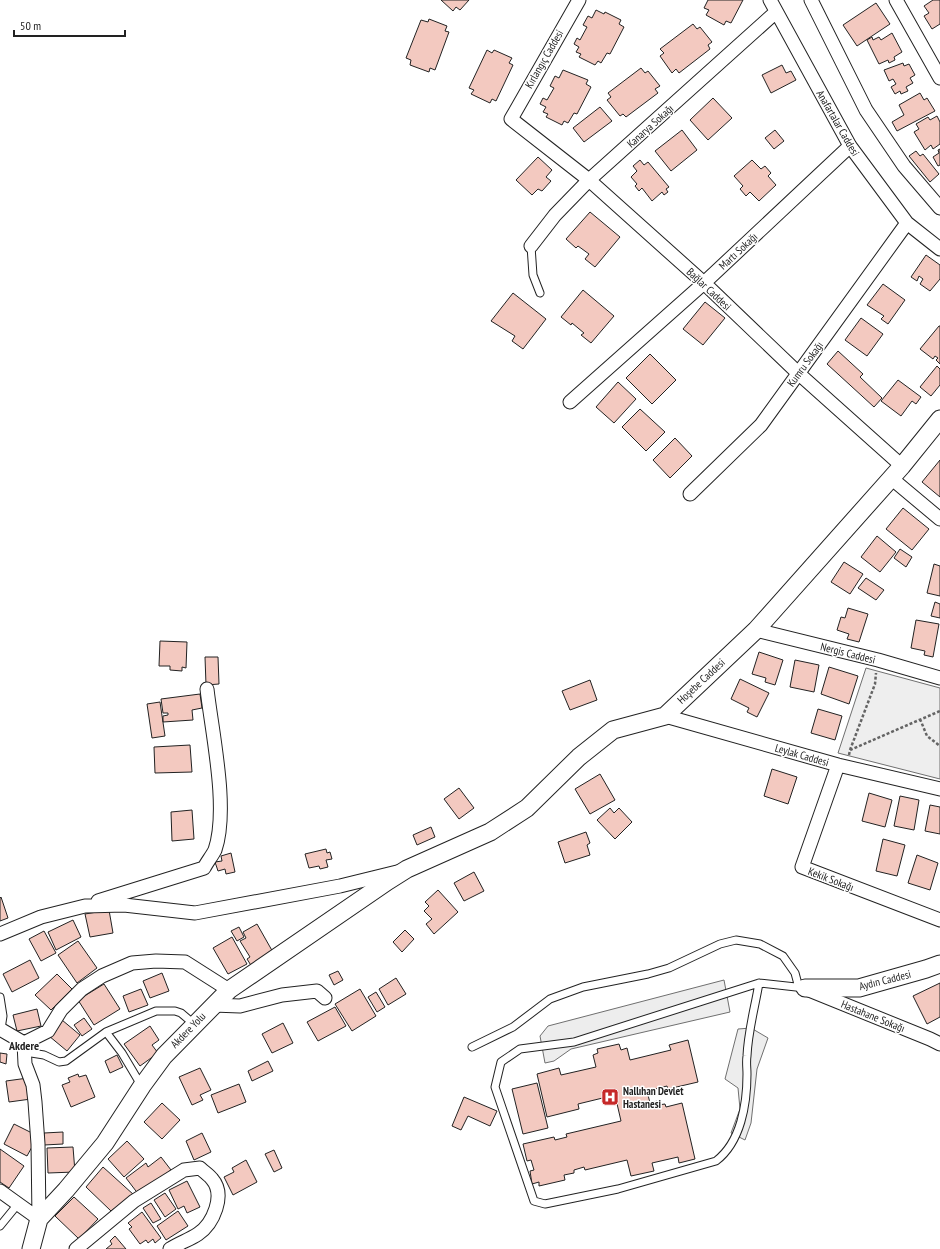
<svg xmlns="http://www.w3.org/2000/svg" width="940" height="1249" font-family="'PT Sans Narrow',sans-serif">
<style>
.green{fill:#eee;stroke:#6f6f6f}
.parking{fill:#ededed;stroke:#6f6f6f}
.building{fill:#f3c9c0;stroke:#222}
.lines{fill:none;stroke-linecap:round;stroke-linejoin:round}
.service-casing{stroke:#222;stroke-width:9}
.minor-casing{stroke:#222;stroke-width:15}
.tertiary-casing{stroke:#222;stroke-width:19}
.path{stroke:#646464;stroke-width:2.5;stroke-dasharray:3 2;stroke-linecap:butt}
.service{stroke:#fff;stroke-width:7}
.minor{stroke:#fff;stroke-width:13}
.tertiary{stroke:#fff;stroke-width:17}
.labels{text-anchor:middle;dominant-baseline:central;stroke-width:3;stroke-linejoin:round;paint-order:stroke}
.street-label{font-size:11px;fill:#222;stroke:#fff}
.poi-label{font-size:11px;font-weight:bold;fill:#222;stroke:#fff;text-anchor:start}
.neighbourhood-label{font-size:12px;font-weight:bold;fill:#222;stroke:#fff}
</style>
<rect width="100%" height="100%" fill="#fff"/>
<path class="green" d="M866,668l74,20v91l-102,-26z"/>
<path class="parking" d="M724,980l6,32 -159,37 -17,12 -9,2 -5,-27 8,-10z
M751,1028l17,10 -11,31 -6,54 -6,17 -14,-7 9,-24 -2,-21 -13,-9 13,-50z"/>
<path class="building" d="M441,0h28l-9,10 -4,-3 -3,4z
M708,0h35l-12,23 -5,-2 -2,4 -18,-10 3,-5 -5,-2z
M933,0h7v24l-8,5 -8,-13 5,-3 -5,-7z
M876,3l14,21 -33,22 -14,-21z
M596,10l8,4 1,-2 16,8 -2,4 5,3 -14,27 -3,-1 -6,10 -3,-2 -3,4 -16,-8 2,-3 -5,-2 3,-5 -5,-3 3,-6 3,2 7,-13 -4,-2 5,-9 4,2z
M429,19l18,7 -2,5 4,1 -14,38 -5,-2 -1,4 -19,-7 1,-5 -5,-2 15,-38 7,2z
M693,24l4,5 3,-2 12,15 -4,3 2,4 -31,24 -3,-4 -4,4 -12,-17 4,-3 -4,-4z
M892,33l10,19 -8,5 1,3 -6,3 -1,-3 -9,4 -12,-24 5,-3 1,3 6,-3 2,3z
M487,50l5,3 2,-3 18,8 -3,5 4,2 -17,36 -4,-2 -2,4 -19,-9 3,-4 -5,-2z
M903,63l1,3 5,-2 6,11 -5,3 3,5 -7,4 2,4 -7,3 -1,-3 -5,3 -4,-7 5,-3 -3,-5 -4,2 -5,-11z
M782,65l4,8 5,-2 5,9 -25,13 -9,-18z
M641,68l4,5 3,-2 12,15 -5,3 3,4 -32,24 -3,-3 -3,2 -13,-16 4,-3 -3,-4z
M563,70l25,10 -2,4 5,3 -14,27 -3,-1 -6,10 -4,-2 -2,4 -16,-8 2,-3 -5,-2 3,-5 -6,-3 3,-6 4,2 7,-12 -4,-2 5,-10 4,2z
M920,93l4,7 3,-2 8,13 -38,20 -5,-9 12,-7 -5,-10z
M713,98l19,20 -24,22 -18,-20z
M600,107l12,14 -28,21 -11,-14z
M937,116l3,6v22l-7,5 -2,-4 -6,5 -11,-18 5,-3 -3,-5 12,-7 2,3z
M682,130l15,20 -26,21 -16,-20z
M775,130l9,11 -10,8 -9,-11z
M940,149v16l-2,1 -5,-9 6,-4 -1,-3z
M916,151l4,5 3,-2 16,20 -9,8 -21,-26z
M538,157l14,13 -6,7 5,4 -9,10 -4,-2 -6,6 -16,-15z
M640,160l4,5 4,-3 21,25 -3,2 2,3 -4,3 -2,-3 -10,9 -10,-13 -3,3 -4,-5 2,-2 -6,-7 6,-6 -4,-5z
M752,160l9,9 4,-3 6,7 -3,3 8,9 -17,16 -9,-9 -4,4 -6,-7 3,-3 -9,-10z
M590,212l30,25 -25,30 -10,-8 4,-5 -11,-8 -2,2 -10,-9z
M926,255l14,10v14l-10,12 -10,-7 3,-5 -4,-3 -2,5 -6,-4z
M883,284l22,16 -17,24 -7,-5 3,-3 -17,-11z
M583,290l31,26 -23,27 -10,-8 3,-2 -12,-10 -1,2 -10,-8z
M513,293l33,26 -23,30 -11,-8 3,-5 -24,-15z
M705,302l20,16 -22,27 -20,-16z
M861,318l22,16 -16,22 -22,-16z
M939,326h1v38l-4,-4 2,-2 -3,-2 -2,3 -13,-10z
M838,351l25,23 -3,3 22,21 -8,9 -47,-43z
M650,354l26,26 -24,24 -26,-26z
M937,366l3,3v16l-9,11 -11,-9z
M898,380l23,17 -5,7 -4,-3 -11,15 -20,-15z
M618,382l18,17 -22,24 -18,-16z
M640,409l25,23 -19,19 -24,-24z
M675,438l17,18 -22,22 -17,-18z
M940,460v37l-18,-15z
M903,508l26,21 -17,21 -26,-21z
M877,536l19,16 -16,20 -19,-15z
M900,549l12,8 -6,10 -12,-9z
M844,562l19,12 -13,20 -19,-12z
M934,564l6,2v30l-13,-3z
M866,578l18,12 -8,10 -18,-12z
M935,602l5,2v14l-9,-2z
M848,608l20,6 -9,28 -12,-3 2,-5 -12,-4 4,-13 4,1z
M916,620l23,4 -6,33 -9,-2 1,-4 -14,-3z
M160,641l27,1 -1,26 -4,-1v4l-12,-1v-4h-11z
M759,652l24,8 -8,25 -10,-3 1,-4 -14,-4z
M205,657h13l1,27 -13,1z
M795,660l24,5 -5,27 -24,-5z
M829,667l29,9 -9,28 -28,-10z
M740,679l29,14 -12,24 -10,-5 2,-4 -18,-9z
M590,680l7,20 -27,10 -8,-19z
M200,694l2,14 -10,2 1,10 -30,2v-6l5,-1v-2h-5l-2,-14z
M160,702l5,34 -13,2 -5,-34z
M818,709l24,7 -7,24 -24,-7z
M190,745l2,27 -37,1 -1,-26z
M772,769l25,8 -9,27 -24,-8z
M600,774l15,26 -25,14 -15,-25z
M459,788l15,20 -15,11 -15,-20z
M869,793l23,7 -7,27 -23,-6z
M900,796l19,4 -5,30 -20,-4z
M930,805l10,2v27l-15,-3z
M610,808l4,5 5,-5 13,14 -17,17 -18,-19z
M192,810l2,29 -22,2 -1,-29z
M431,827l4,10 -18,8 -4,-10z
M586,832l4,11 -3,2 3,10 -25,8 -7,-21z
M883,839l22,6 -8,31 -21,-5z
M326,849l1,4 3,-1 2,7 -6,1 2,7 -8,2 -1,-3 -10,2 -4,-14z
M231,853l4,19 -9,2 -1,-5 -7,2 -3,-9 7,-1 -1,-5z
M917,855l21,8 -8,27 -22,-7z
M474,872l10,19 -20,10 -10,-18z
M438,890l20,22 -24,22 -8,-10 6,-5 -8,-8 5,-5 -4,-4z
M1,897l7,21 -8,3v-23z
M109,910l4,23 -23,4 -5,-23z
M73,920l8,17 -25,13 -8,-18z
M257,924l17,30 -22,13 -5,-8 3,-2 -10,-16 6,-3 -3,-6z
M239,927l5,10 -7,4 -6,-10z
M405,930l9,9 -12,13 -9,-10z
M44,931l12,22 -15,8 -12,-22z
M232,937l15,27 -19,10 -15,-26z
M78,941l19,27 -20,15 -19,-28z
M30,960l9,18 -27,14 -9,-18z
M338,971l5,9 -9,5 -5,-10z
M162,973l7,18 -19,7 -7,-17z
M57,974l15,15 -21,21 -16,-15z
M396,978l10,16 -18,11 -9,-16z
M940,983v34l-13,7 -14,-28z
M104,984l16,25 -26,16 -16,-25z
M141,989l7,16 -19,7 -6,-16z
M360,989l16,27 -24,15 -17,-27z
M376,992l9,15 -8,5 -9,-15z
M335,1007l11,19 -28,15 -11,-19z
M37,1009l4,17 -24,5 -4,-16z
M84,1018l8,11 -10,7 -8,-11z
M62,1020l18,15 -13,16 -18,-15z
M283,1023l10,20 -21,10 -10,-19z
M150,1026l9,14 -7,5 6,8 -18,13 -16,-22z
M688,1040l10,42 -30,7 -1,-3 -20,5 3,12 7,-2 1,4 7,-1 1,3 16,-4 13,56 -16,4 -1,-6 -26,6 2,8 -23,5 -4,-16 -42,10 -1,-3 -10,3v3l-10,2 1,5 -26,6v-4l-7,2 -2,-13 4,-1 -3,-10 -4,1 -4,-17 31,-7 1,3 12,-3 -1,-3 55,-13 -6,-26 -37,9 1,5 -32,8 -10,-43 22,-6 2,7 35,-8 -3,-12 5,-2 -1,-4 22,-5 2,6 6,-2 3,12 41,-10 -2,-5z
M0,1053l7,1 -1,10 -6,-2z
M117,1055l6,12 -13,6 -5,-12z
M268,1061l5,10 -21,10 -4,-10z
M200,1068l11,22 -11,5 3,5 -11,5 -13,-28z
M78,1074l1,3 7,-2 9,22 -24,10 -9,-22 8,-3 -2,-4z
M28,1078l3,21 -22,3 -3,-21z
M537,1083l11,45 -25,6 -11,-45z
M239,1084l7,18 -28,11 -7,-18z
M464,1097l33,14 -7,15 -22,-10 -7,14 -9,-4z
M162,1103l18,17 -18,19 -18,-17z
M14,1124l24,12 -11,20 -23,-12z
M63,1132v12l-19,1v-12z
M202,1133l9,19 -17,8 -8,-19z
M127,1141l17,18 -20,18 -16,-18z
M73,1147l2,25 -27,1 -1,-25z
M0,1149l24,17 -15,22 -9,-6z
M274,1150l8,18 -8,4 -9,-18z
M161,1157l10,13 -32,25 -13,-17 20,-15 2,4z
M246,1160l11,22 -24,13 -9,-18 10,-5 -2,-4z
M103,1167l31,28 -23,16 -25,-24z
M187,1181l13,26 -13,6 -3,-7 -6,3 -9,-19z
M165,1193l11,16 -11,8 -11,-17z
M74,1197l24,22 -19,20 -24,-23z
M151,1203l10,16 -8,4 -10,-15z
M178,1211l10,15 -22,14 -9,-14z
M142,1212l19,26 -6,5 -2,-4 -5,4 -2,-3 -6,4 -11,-15 3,-2 -4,-4z
M115,1236l11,13h-20l6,-5 -2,-3z"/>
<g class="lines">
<defs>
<path id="service" d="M531,246l2,29 7,18
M759,983c-4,24 -11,48 -12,73 -1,6 0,12 0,18 0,30 -6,68 -31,87l-98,28 -73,15 -11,-3 -39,-114 6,-25 19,-13 54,-7 185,-59 46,5
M0,997l3,19 -2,13
M106,1032l16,21 19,32
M472,1047l41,-20 37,-28 33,-12 65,-13 21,-6 51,-24 16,-4 24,4 23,12 12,17 4,15
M25,1052l19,3 15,7 7,-1 40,-29 50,-21h19l6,2 13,11
M0,1226l18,-22"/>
<path id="minor" d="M579,0l-68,119 78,61 115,103 94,90 104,93
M770,0l80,146 57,77 33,26
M811,0l55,110 38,56 36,42
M896,0l44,78
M531,246l24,-31 34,-35 187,-168
M570,402l134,-119 146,-137
M891,478l49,41
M690,494l71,-69 146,-202
M756,630l122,30 62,18
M665,716l173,49 102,24
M838,765l-36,102 138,53
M98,901l106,-33c3,-6 8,-12 11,-18 14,-41 -3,-117 -8,-161
M0,934l41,-17 44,-11 39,-1 71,8 145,-27 57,-14
M809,990l121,49 10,5
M213,1005l27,1 42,-11 35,-4 8,7
M0,1029l24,14 24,-12 13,-21 21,-21 20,-13 30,-13 24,-2 29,1 44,28
M24,1043l1,21 8,21 2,17 3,42 1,75
M0,1191l39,28
M76,1249l58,-48 50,-31 16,-2c4,4 9,7 12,11 14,16 1,45 -14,55 -9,6 -19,9 -28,15"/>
<path id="tertiary" d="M805,988h54l67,-19 14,-5
M31,1249l8,-30 27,-29 39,-47 37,-57 22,-30 65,-66 159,-109 19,-12 83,-37 37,-24 52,-51 34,-27 52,-14 91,-86 146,-164 38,-47"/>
</defs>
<use href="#service" class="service-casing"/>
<use href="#minor" class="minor-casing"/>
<use href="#tertiary" class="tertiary-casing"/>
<path class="path" d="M920,719l7,17 13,10
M850,750l25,-66 1,-11
M849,755l1,-5 90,-39"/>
<use href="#service" class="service"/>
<use href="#minor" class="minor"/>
<use href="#tertiary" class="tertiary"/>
</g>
<defs>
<symbol id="hospital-square" viewBox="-11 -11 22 22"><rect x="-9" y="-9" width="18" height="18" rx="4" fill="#c62828" stroke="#fff"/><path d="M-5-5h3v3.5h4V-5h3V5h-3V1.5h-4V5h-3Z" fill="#fff"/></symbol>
</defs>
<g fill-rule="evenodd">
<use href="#hospital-square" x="600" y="1087" width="20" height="20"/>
</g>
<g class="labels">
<g class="street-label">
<text transform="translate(544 59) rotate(-60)">Kırlangıç Caddesi</text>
<text transform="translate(838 123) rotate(60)">Anafartalar Caddesi</text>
<text transform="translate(650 126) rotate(-42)">Kanarya Sokağı</text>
<text transform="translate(738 251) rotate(-43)">Martı Sokağı</text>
<text transform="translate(709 289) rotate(43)">Bağlar Caddesi</text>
<text transform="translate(805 364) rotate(-54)">Kumru Sokağı</text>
<text transform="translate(848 653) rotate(14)">Nergis Caddesi</text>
<text transform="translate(701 681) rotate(-43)">Hoşebe Caddesi</text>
<text transform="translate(802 755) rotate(16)">Leylak Caddesi</text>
<text transform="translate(831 879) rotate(21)">Kekik Sokağı</text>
<text transform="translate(885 980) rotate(-14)">Aydın Caddesi</text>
<text transform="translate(873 1016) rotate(22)">Hastahane Sokağı</text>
<text transform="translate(188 1030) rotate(-46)">Akdere Yolu</text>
</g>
<g class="poi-label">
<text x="623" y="1091">Nallıhan Devlet<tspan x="623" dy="13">Hastanesi</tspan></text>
</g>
<g class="neighbourhood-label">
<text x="24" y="1045">Akdere</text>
</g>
</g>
<path d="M14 30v6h111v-6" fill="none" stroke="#222222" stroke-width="2"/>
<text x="20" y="30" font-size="12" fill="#222222" stroke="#ffffff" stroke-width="3" paint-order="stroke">50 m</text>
</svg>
